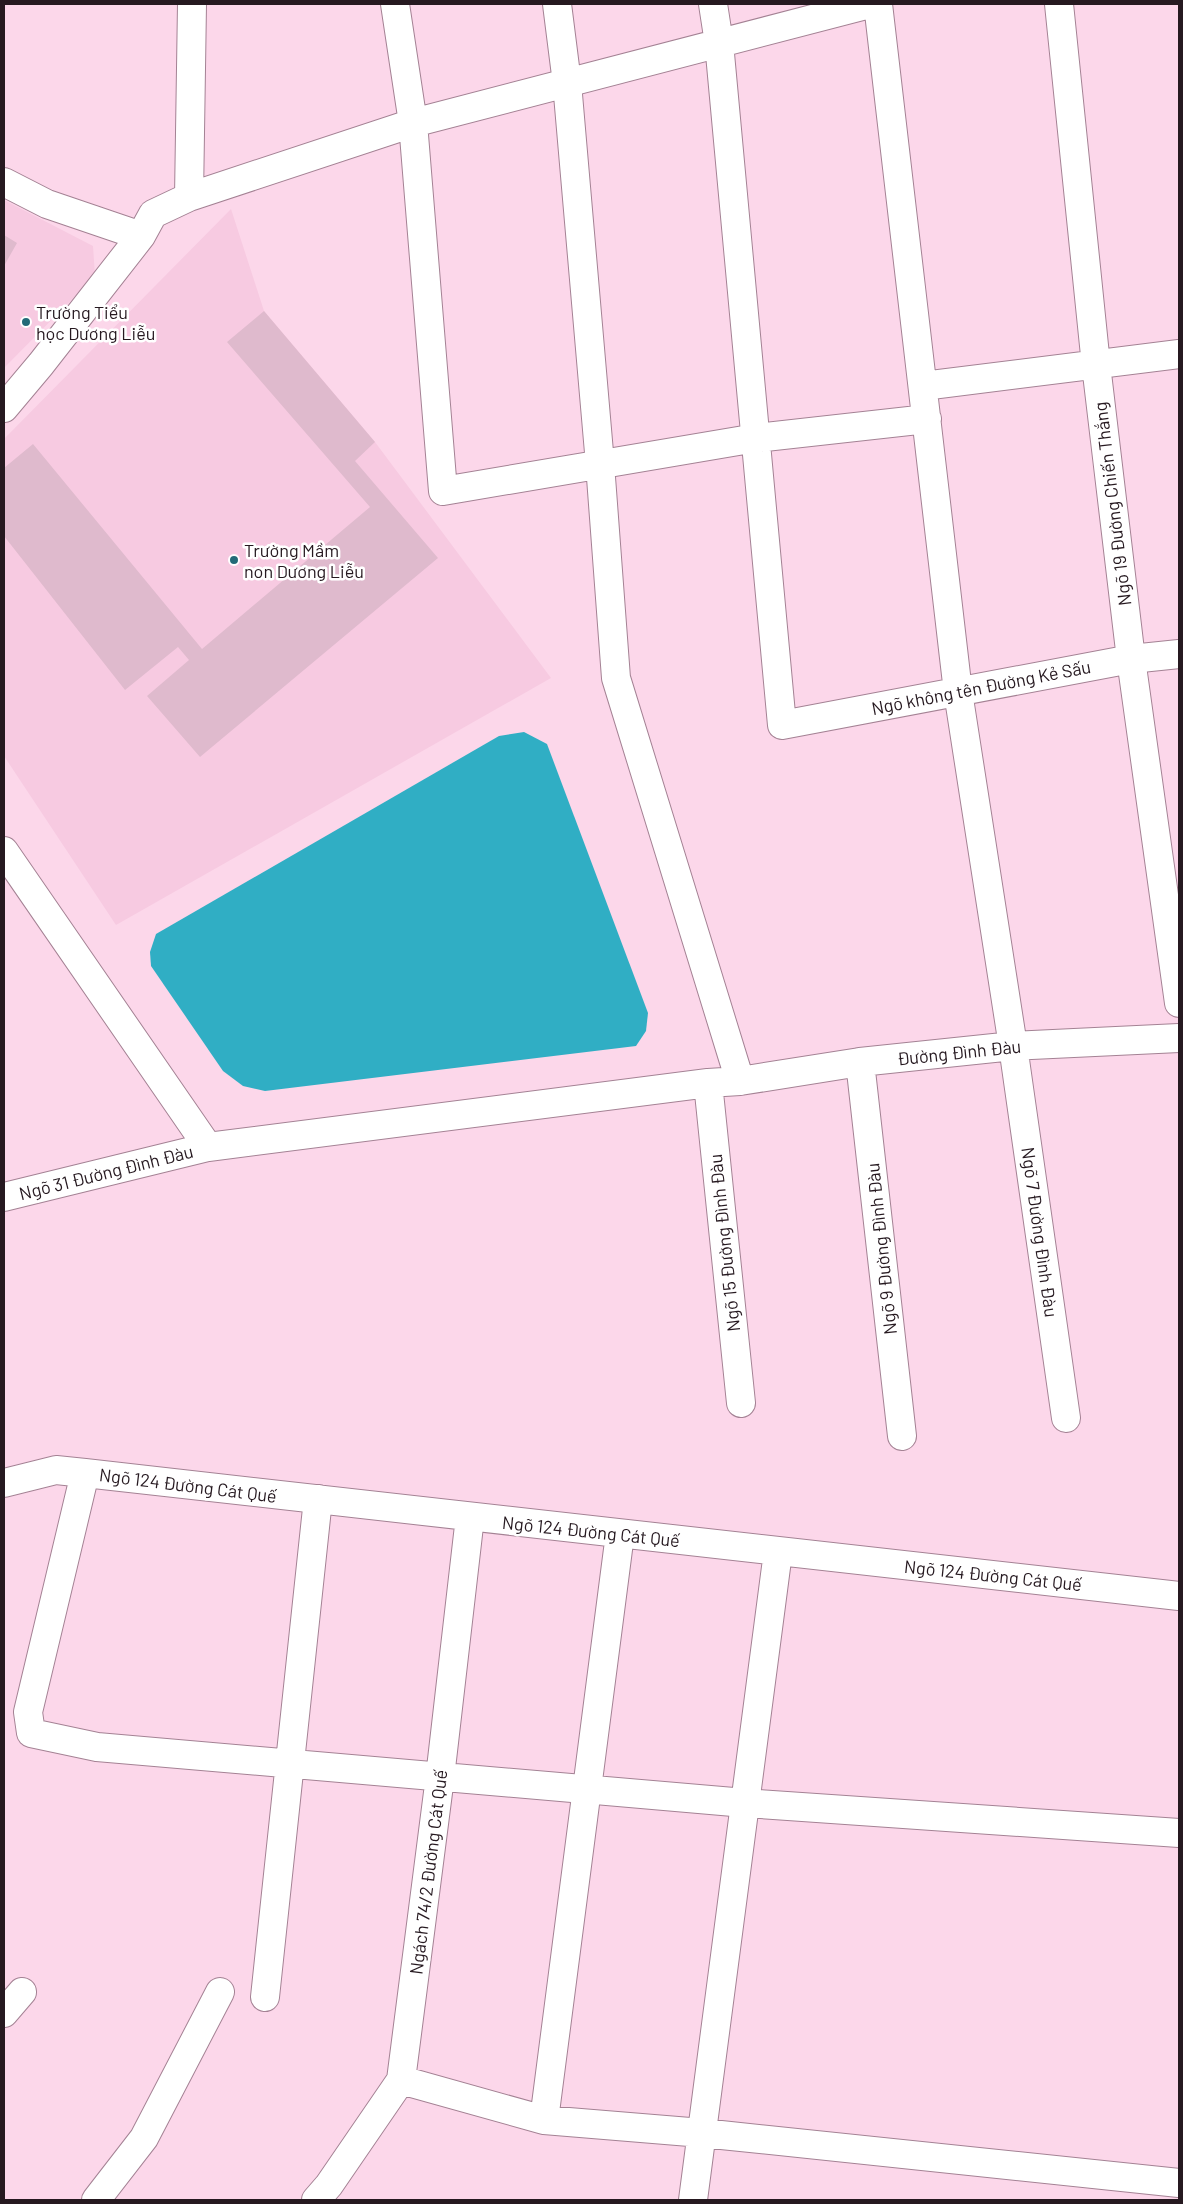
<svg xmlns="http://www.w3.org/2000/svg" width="1183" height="2204" font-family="Barlow,sans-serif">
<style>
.built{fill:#f7cae1}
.water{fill:#30aec4}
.building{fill:#dfbacd}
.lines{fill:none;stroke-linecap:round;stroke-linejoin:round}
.minor-casing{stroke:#a48294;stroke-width:30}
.minor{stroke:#fff;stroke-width:28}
.poi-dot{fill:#236b78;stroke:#fff;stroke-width:2}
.labels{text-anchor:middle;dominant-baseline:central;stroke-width:5;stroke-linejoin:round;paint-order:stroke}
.poi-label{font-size:18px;fill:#261920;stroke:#fff;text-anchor:start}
.street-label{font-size:18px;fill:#261920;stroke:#fff}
</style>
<rect width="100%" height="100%" fill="#fcd7ea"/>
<path class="built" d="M4,200l89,46 2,30 -91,92z
M231,209l33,102 111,131 176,236 -435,247 -112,-169v-317z"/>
<path class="water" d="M524,732l23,12 101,269 -2,18 -10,15 -371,45 -22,-5 -20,-15 -72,-105 -1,-14 6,-18 343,-198z"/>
<path class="building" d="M4,235l13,8 -13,23z
M264,311l111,131 -20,19 83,97 -238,199 -53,-61 42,-36 -11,-13 -53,43 -121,-154v-68l29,-24 169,205 168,-142 -143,-165z"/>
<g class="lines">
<defs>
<path id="minor" d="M395,4l18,119 30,368 313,-53 171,-19
M557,4l10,79 33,381 16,214 124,403
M713,4l6,39 63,682 349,-66 48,-5
M878,4l80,688 55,354 53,372
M1059,4l37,361 35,294 48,344
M4,182l43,22 94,32
M189,197l3,-193
M923,386l256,-32
M4,408l37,-44 100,-128 12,-22 36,-17 224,-74 457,-119
M4,851l204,296
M860,1062l42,374
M708,1083l33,320
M4,1197l204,-50 500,-64 32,-2 120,-19 153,-16 166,-8
M85,1473l-57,239 3,21 66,14 648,56 434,30
M4,1483l52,-13 29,3 1094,123
M265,1997l53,-498
M4,2013l18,-21
M401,2080l143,40 158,13 477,50
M544,2120l76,-586
M96,2200l48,-62 76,-146
M316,2200l13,-15 72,-105 39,-303 30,-260
M693,2200l85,-648"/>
</defs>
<use href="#minor" class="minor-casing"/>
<use href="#minor" class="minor"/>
</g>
<g class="poi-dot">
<circle cx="26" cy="322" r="5"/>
<circle cx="234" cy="560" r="5"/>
</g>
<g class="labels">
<g class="poi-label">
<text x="36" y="312">Trường Tiểu<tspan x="36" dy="21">học Dương Liễu</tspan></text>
<text x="244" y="550">Trường Mầm<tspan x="244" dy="21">non Dương Liễu</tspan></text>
</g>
<g class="street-label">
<text transform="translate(1112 504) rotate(-97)">Ngõ 19 Đường Chiến Thắng</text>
<text transform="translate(981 687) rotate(-11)">Ngõ không tên Đường Kẻ Sấu</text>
<text transform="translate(959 1052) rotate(-6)">Đường Đình Đàu</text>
<text transform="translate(106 1172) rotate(-14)">Ngõ 31 Đường Đình Đàu</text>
<text transform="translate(1040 1232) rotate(82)">Ngõ 7 Đường Đình Đàu</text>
<text transform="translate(724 1243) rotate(-96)">Ngõ 15 Đường Đình Đàu</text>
<text transform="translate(881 1249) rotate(-96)">Ngõ 9 Đường Đình Đàu</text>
<text transform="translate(188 1485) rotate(7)">Ngõ 124 Đường Cát Quế</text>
<text transform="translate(591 1531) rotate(6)">Ngõ 124 Đường Cát Quế</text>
<text transform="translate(993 1575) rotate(6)">Ngõ 124 Đường Cát Quế</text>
<text transform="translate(428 1872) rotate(-83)">Ngách 74/2 Đường Cát Quế</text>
</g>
</g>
<rect width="1183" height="2204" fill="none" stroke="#261920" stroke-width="10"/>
</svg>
